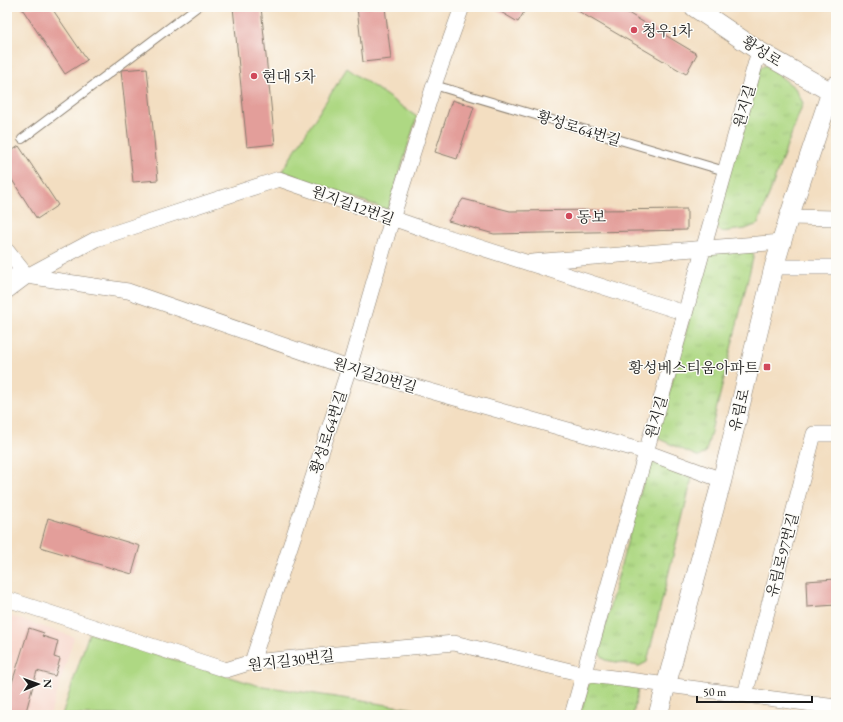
<svg xmlns="http://www.w3.org/2000/svg" width="843" height="722" font-family="'EB Garamond','Noto Serif KR',serif">
<style>
.built{fill:#f7d1c6}
.grass{fill:url(#grass-tufts);stroke:#657a50}
.park{fill:#aed883;stroke:#657a50}
.building{fill:#e39e9a}
.lines{fill:none;stroke-linecap:round;stroke-linejoin:round}
.service-casing{stroke:#887d6e;stroke-width:10}
.minor-casing{stroke:#887d6e;stroke-width:16}
.tertiary-casing{stroke:#887d6e;stroke-width:20}
.service{stroke:#fff;stroke-width:8}
.minor{stroke:#fff;stroke-width:15}
.tertiary{stroke:#fff;stroke-width:19}
.poi-dot{fill:#d1495b;stroke:#fdfcf7;stroke-width:1.5}
.labels{text-anchor:middle;dominant-baseline:central;stroke-width:3;stroke-linejoin:round;paint-order:stroke}
.poi-label{font-size:15px;fill:#1c1c1c;stroke:#fdfcf7;text-anchor:start}
.street-label{font-size:15px;fill:#1c1c1c;stroke:#fdfcf7}
</style>
<defs>
<pattern id="grass-tufts" width="24" height="20" patternUnits="userSpaceOnUse"><rect width="24" height="20" fill="#aed883"/><path d="M3 7l-1-3M5 7V3M7 7l1-3M15 17l-1-3M17 17v-4M19 17l1-3" fill="none" stroke="#95b971"/></pattern>
</defs>
<rect width="100%" height="100%" fill="#fdfcf7"/>
<filter id="ink" filterUnits="userSpaceOnUse"><feTurbulence type="fractalNoise" baseFrequency=".025" numOctaves="2"/><feDisplacementMap in="SourceGraphic" scale="8" xChannelSelector="R" yChannelSelector="G"/><feConvolveMatrix kernelMatrix="1 2 1 2 8 2 1 2 1" color-interpolation-filters="sRGB"/></filter>
<filter id="wash" filterUnits="userSpaceOnUse"><feTurbulence type="fractalNoise" baseFrequency=".012" numOctaves="4" result="noise"/><feDisplacementMap in="SourceGraphic" scale="16" xChannelSelector="R" yChannelSelector="G"/><feGaussianBlur stdDeviation="0.9" result="paint"/><feColorMatrix in="noise" values="0 0 0 0 0 0 0 0 0 0 0 0 0 0 0 0 0 1.4 0 .05"/><feComposite in="paint" operator="in"/></filter>
<g filter="url(#wash)">
<rect width="100%" height="100%" fill="#f3dec1"/>
<path class="built" d="M7,615l67,22 -24,78h-43z"/>
<path class="grass" d="M766,65l29,23 8,15 -45,121 -13,5 -25,3 -6,-8 46,-156z
M708,251h42l4,3 -48,198 -7,5 -42,-19z
M653,461l40,13 -46,188 -8,4 -34,-6 -7,-9 49,-183z
M596,678l43,6 -6,31h-53l8,-30z"/>
<path class="park" d="M347,68l70,49 -29,93 -106,-39z
M89,633l167,52 159,24v6h-353z"/>
<g id="blocks">
<path class="building" d="M21,7h30l36,53 -22,14z
M233,7h28l14,137 -28,3z
M357,7h28l6,52 -28,3z
M492,7h35l-9,15z
M571,7h47l79,47 -11,20z
M147,68l11,112 -25,2 -12,-112z
M452,100l22,7 -17,52 -22,-7z
M19,146l39,59 -21,14 -30,-47v-18z
M463,199l47,12 177,-2v21l-193,4 -46,-13z
M48,518l92,28 -8,28 -92,-27z
M836,579v26l-29,2 -1,-26z
M29,628l15,5 -2,3 16,5 -4,16 6,2 -5,17 -18,-5 -12,44h-18v-16z"/>
</g>
</g>
<g filter="url(#ink)">
<use href="#blocks" fill-opacity="0" stroke="#887d6e" stroke-width="1"/>
<g class="lines">
<defs>
<path id="service" d="M434,85l291,86
M22,139l175,-132"/>
<path id="minor" d="M789,217l47,1
M7,251l20,25
M532,262l249,-20
M774,267h62
M7,277l20,-1 101,15 221,77 297,84 76,28
M7,291l20,-15 69,-37 183,-60 159,55 247,79
M7,599l219,71 26,-8 202,-19 129,31 253,33
M252,662l97,-294 43,-149 42,-134 28,-78
M745,695l69,-261h20
M572,715l187,-664"/>
<path id="tertiary" d="M694,7l65,44 72,41
M658,715l64,-235 52,-213 15,-50 42,-125 5,-7"/>
</defs>
<use href="#service" class="service-casing"/>
<use href="#minor" class="minor-casing"/>
<use href="#tertiary" class="tertiary-casing"/>
<use href="#service" class="service"/>
<use href="#minor" class="minor"/>
<use href="#tertiary" class="tertiary"/>
</g>
</g>
<g class="poi-dot">
<circle cx="634" cy="30" r="4"/>
<circle cx="254" cy="76" r="4"/>
<circle cx="569" cy="216" r="4"/>
<rect x="763" y="363" width="8" height="8" rx="2"/>
</g>
<g class="labels">
<g class="poi-label">
<text x="642" y="30">청우1차</text>
<text x="262" y="76">현대 5차</text>
<text x="577" y="216">동보</text>
<text x="759" y="367" text-anchor="end">황성베스티움아파트</text>
</g>
<g class="street-label">
<text transform="translate(762 51) rotate(32)">황성로</text>
<text transform="translate(744 106) rotate(-74)">원지길</text>
<text transform="translate(579 128) rotate(17)">황성로64번길</text>
<text transform="translate(353 205) rotate(20)">원지길12번길</text>
<text transform="translate(375 375) rotate(17)">원지길20번길</text>
<text transform="translate(739 410) rotate(-76)">유림로</text>
<text transform="translate(656 417) rotate(-74)">원지길</text>
<text transform="translate(328 432) rotate(-72)">황성로64번길</text>
<text transform="translate(782 555) rotate(-75)">유림로97번길</text>
<text transform="translate(291 660) rotate(-7)">원지길30번길</text>
</g>
</g>
<rect width="843" height="722" fill="none" stroke="#fdfcf7" stroke-width="24"/>
<g transform="translate(38 684) rotate(88)" stroke="#fdfcf7" stroke-width="3" paint-order="stroke">
<path d="M0-3L7 15L0 10L-7 15Z" fill="#1c1c1c"/>
<text y="-6" font-size="11" font-weight="bold" text-anchor="middle" fill="#1c1c1c">N</text>
</g>
<path d="M697 696v6h115v-6" fill="none" stroke="#1c1c1c" stroke-width="2"/>
<text x="703" y="696" font-size="12" fill="#1c1c1c" stroke="#fdfcf7" stroke-width="3" paint-order="stroke">50 m</text>
</svg>
